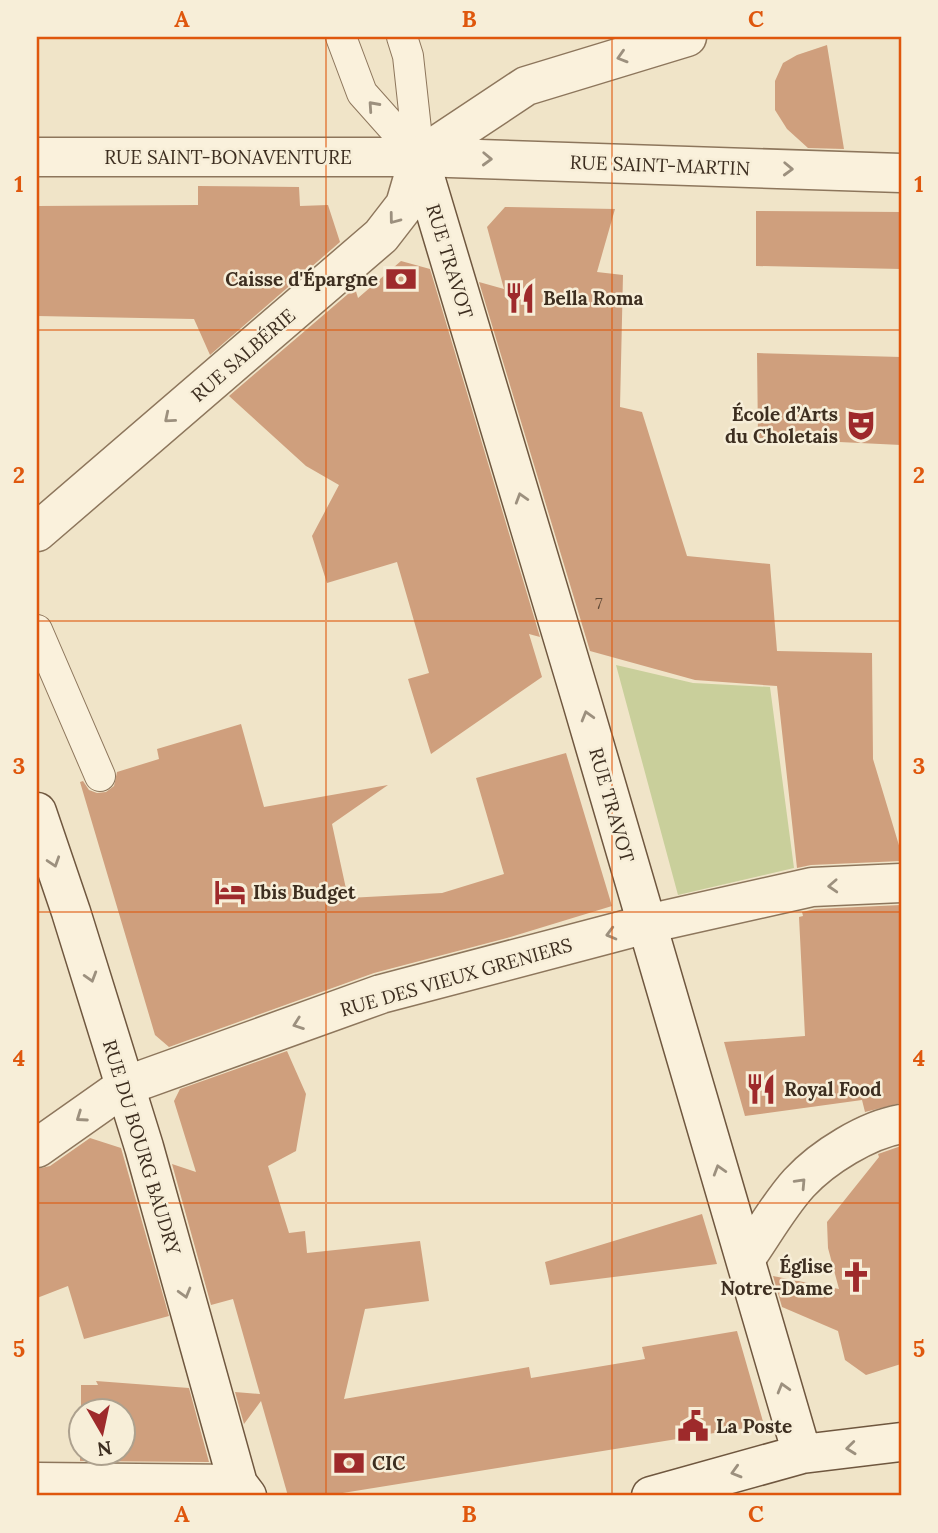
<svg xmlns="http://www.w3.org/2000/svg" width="938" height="1533" font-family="Lora,serif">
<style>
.green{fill:#c9cf9b}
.building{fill:#cf9f7d}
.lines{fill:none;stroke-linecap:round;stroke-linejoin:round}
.lane-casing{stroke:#8d765c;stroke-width:32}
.street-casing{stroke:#8d765c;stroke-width:41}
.secondary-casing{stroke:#6f573f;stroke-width:41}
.lane{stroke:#faf1dc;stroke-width:30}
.street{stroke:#faf1dc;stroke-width:38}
.secondary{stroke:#faf1dc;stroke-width:38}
.oneway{stroke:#9c907e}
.grid{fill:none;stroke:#df570d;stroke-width:2;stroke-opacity:0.55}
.labels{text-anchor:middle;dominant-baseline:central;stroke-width:5;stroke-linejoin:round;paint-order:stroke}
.number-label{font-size:16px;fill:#624a37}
.street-label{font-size:19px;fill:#3d2e20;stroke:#f7eed8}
.poi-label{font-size:19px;font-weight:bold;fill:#3d2e20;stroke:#f7eed8;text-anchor:start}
.neatline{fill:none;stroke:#df570d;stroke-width:2.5}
.grid-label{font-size:23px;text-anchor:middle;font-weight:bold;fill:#df570d}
</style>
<rect width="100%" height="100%" fill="#f0e4c8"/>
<path class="green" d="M616,665l77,18 77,4 24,181 -116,27z"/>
<path class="building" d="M827,45l17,104 -36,-1 -21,-19 -12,-19v-29l8,-18 14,-8z
M198,186l101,1 1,19 28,-1 12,37 -130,113 -16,-36 -157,-3v-110l161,-1z
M505,207l110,2 -18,63 26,3 -3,132 22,5 45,144 83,8 7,87 95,2 1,106 28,93v9l-90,4 -14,3 -20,-182 -82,-6 -105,-29 -111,-369 25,7 -17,-62z
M756,211l145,1v57l-145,-3z
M401,261l29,8 110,368 -11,-3 13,43 -111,77 -23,-75 21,-6 -32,-111 -70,21 -15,-47 27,-51 -33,-19 -77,-70 126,-108 3,10z
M757,353l144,4v88l-143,-7z
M241,724l23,83 124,-22 -56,39 16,74 94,-5 62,-19 -28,-96 90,-25 46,153 -105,32 -133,35 -205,74 -14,-12 -75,-253 3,-1 6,9 8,3 9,-1 8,-6 3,-14 42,-13 -2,-10z
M901,905v198l-36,9 -3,-12 -117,16 -21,-74 81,-6 -6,-119 4,-1 -1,-4 13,-3z
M287,1051l19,43 -10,57 -28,15 21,67 16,-2 2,22 113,-12 9,60 -64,8 -21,90 185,-32 2,11 114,-19 -3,-12 95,-16 27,94 -440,71h-36l-27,-95 -17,23 -9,-32 25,2 -27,-95 -22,6 -39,-141 24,8 -22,-71 6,-12z
M90,1138l31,10 48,168 -85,23 -16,-53 -31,12v-129l13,-3z
M901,1146v218l-35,11 -21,-15 -7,-29 -56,-24 -9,-31 66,13 -11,-41 -1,-26 52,-65 -1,-3z
M702,1214l15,50 -167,21 -5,-23z
M96,1381l93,7 20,74 -129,-1v-34v25h42v-42h-41v-25h17z"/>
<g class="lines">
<defs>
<path id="lane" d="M341,37l21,56 57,64
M402,37l6,19 11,101
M37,630l63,146"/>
<path id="street" d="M37,157h382l482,16
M419,157l107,-71 161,-49
M37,532l344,-296 24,-31 14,-48
M37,1148l88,-62 256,-92 266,-70 165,-37 89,-4
M746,1258c17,-24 33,-53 53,-75 24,-26 68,-53 102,-59
M37,1482l201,2"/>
<path id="secondary" d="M419,157l163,545 220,752
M37,812l34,100 73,235 94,337 9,12
M651,1496l151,-42 99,-12"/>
</defs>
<use href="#lane" class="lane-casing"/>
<use href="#street" class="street-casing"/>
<use href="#secondary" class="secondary-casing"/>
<use href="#lane" class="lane"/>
<use href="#street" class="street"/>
<use href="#secondary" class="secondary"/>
</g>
<defs><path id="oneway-chevron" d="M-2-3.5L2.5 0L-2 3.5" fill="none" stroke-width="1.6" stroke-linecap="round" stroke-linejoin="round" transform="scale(1.75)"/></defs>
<g class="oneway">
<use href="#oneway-chevron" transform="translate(622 57) rotate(163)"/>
<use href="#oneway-chevron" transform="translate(373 106) rotate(-132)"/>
<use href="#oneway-chevron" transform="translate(487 159) rotate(2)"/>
<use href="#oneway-chevron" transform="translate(788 169) rotate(2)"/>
<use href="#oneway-chevron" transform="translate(394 219) rotate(127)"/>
<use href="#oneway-chevron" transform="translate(169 418) rotate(140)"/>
<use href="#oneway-chevron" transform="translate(521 498) rotate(-107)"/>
<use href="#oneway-chevron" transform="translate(587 716) rotate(-106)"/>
<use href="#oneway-chevron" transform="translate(54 862) rotate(72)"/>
<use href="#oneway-chevron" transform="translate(833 886) rotate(177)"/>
<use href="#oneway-chevron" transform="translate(611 934) rotate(165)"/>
<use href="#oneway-chevron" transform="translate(91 977) rotate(73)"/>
<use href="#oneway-chevron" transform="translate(298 1024) rotate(160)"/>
<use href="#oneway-chevron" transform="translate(81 1117) rotate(145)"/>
<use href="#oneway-chevron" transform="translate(719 1170) rotate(-107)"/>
<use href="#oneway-chevron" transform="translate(801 1183) rotate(-47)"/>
<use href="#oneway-chevron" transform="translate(185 1293) rotate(74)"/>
<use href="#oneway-chevron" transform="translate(783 1388) rotate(-106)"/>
<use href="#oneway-chevron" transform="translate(851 1448) rotate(174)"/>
<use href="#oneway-chevron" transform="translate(736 1472) rotate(164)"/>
</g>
<path class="grid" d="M326,37v1459M612,37v1459M37,330h864M37,621h864M37,912h864M37,1203h864"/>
<defs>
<symbol id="bank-bare" viewBox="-9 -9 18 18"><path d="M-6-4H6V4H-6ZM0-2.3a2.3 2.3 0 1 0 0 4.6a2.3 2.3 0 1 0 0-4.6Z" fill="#9e2a2b" stroke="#f7eed8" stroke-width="2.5" paint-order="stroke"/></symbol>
<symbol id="restaurant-bare" viewBox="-9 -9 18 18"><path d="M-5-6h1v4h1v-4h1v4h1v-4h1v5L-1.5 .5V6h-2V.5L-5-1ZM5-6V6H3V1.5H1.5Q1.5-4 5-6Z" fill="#9e2a2b" stroke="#f7eed8" stroke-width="2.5" paint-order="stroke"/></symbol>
<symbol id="theatre-bare" viewBox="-9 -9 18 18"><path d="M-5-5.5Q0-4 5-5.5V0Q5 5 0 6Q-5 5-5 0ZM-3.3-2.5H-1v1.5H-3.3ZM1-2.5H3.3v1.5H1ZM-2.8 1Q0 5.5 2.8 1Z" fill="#9e2a2b" stroke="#f7eed8" stroke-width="2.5" paint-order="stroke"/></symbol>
<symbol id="hotel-bare" viewBox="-9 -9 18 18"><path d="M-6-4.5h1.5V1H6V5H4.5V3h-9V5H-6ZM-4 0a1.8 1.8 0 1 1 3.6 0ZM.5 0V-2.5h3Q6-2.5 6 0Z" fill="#9e2a2b" stroke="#f7eed8" stroke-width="2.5" paint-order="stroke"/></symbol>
<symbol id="church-bare" viewBox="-9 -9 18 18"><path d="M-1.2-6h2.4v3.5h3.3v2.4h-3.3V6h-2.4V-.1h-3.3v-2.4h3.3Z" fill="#9e2a2b" stroke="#f7eed8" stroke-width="2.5" paint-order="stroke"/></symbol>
<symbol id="civic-bare" viewBox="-9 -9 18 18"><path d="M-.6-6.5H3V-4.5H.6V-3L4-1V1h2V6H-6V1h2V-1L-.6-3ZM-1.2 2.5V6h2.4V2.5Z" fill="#9e2a2b" stroke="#f7eed8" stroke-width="2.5" paint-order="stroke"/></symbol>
</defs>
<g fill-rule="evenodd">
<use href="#bank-bare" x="379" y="257" width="44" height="44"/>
<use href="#restaurant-bare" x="498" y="276" width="44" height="44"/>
<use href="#theatre-bare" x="839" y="403" width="44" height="44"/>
<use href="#hotel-bare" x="208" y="870" width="44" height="44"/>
<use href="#restaurant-bare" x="739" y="1067" width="44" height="44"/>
<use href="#church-bare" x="834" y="1255" width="44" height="44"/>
<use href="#civic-bare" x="671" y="1404" width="44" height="44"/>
<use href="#bank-bare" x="327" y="1441" width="44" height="44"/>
</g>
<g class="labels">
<g class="number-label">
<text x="599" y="603">7</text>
</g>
<g class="street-label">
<text x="228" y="157">RUE SAINT-BONAVENTURE</text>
<text transform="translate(660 165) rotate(2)">RUE SAINT-MARTIN</text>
<text transform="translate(450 261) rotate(73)">RUE TRAVOT</text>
<text transform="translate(243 355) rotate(-41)">RUE SALBÉRIE</text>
<text transform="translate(612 805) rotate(74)">RUE TRAVOT</text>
<text transform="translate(456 977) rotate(-16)">RUE DES VIEUX GRENIERS</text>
<text transform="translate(142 1147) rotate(73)">RUE DU BOURG BAUDRY</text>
</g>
<g class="poi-label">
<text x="378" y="279" text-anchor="end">Caisse d'Épargne</text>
<text x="543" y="298">Bella Roma</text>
<text x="838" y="414" text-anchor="end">École d’Arts<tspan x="838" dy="22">du Choletais</tspan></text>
<text x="253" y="892">Ibis Budget</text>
<text x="784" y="1089">Royal Food</text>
<text x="833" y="1266" text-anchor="end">Église<tspan x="833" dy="22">Notre-Dame</tspan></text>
<text x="716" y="1426">La Poste</text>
<text x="372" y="1463">CIC</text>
</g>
</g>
<rect width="938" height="1533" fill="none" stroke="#f7eed8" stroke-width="77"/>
<g transform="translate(102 1432) rotate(171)"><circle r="33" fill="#f7eed8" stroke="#ada18e" stroke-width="2"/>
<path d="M0-5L12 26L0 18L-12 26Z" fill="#9e2a2b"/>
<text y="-10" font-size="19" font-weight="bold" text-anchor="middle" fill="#3d2e20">N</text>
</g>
<rect x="38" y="38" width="862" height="1456" class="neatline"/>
<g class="grid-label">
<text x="182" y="27">A</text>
<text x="469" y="27">B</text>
<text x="756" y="27">C</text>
<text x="19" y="192">1</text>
<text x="919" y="192">1</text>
<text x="19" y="483">2</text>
<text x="919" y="483">2</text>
<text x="19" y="774">3</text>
<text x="919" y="774">3</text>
<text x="19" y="1066">4</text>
<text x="919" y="1066">4</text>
<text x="19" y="1357">5</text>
<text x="919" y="1357">5</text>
<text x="182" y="1522">A</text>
<text x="469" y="1522">B</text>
<text x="756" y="1522">C</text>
</g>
</svg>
